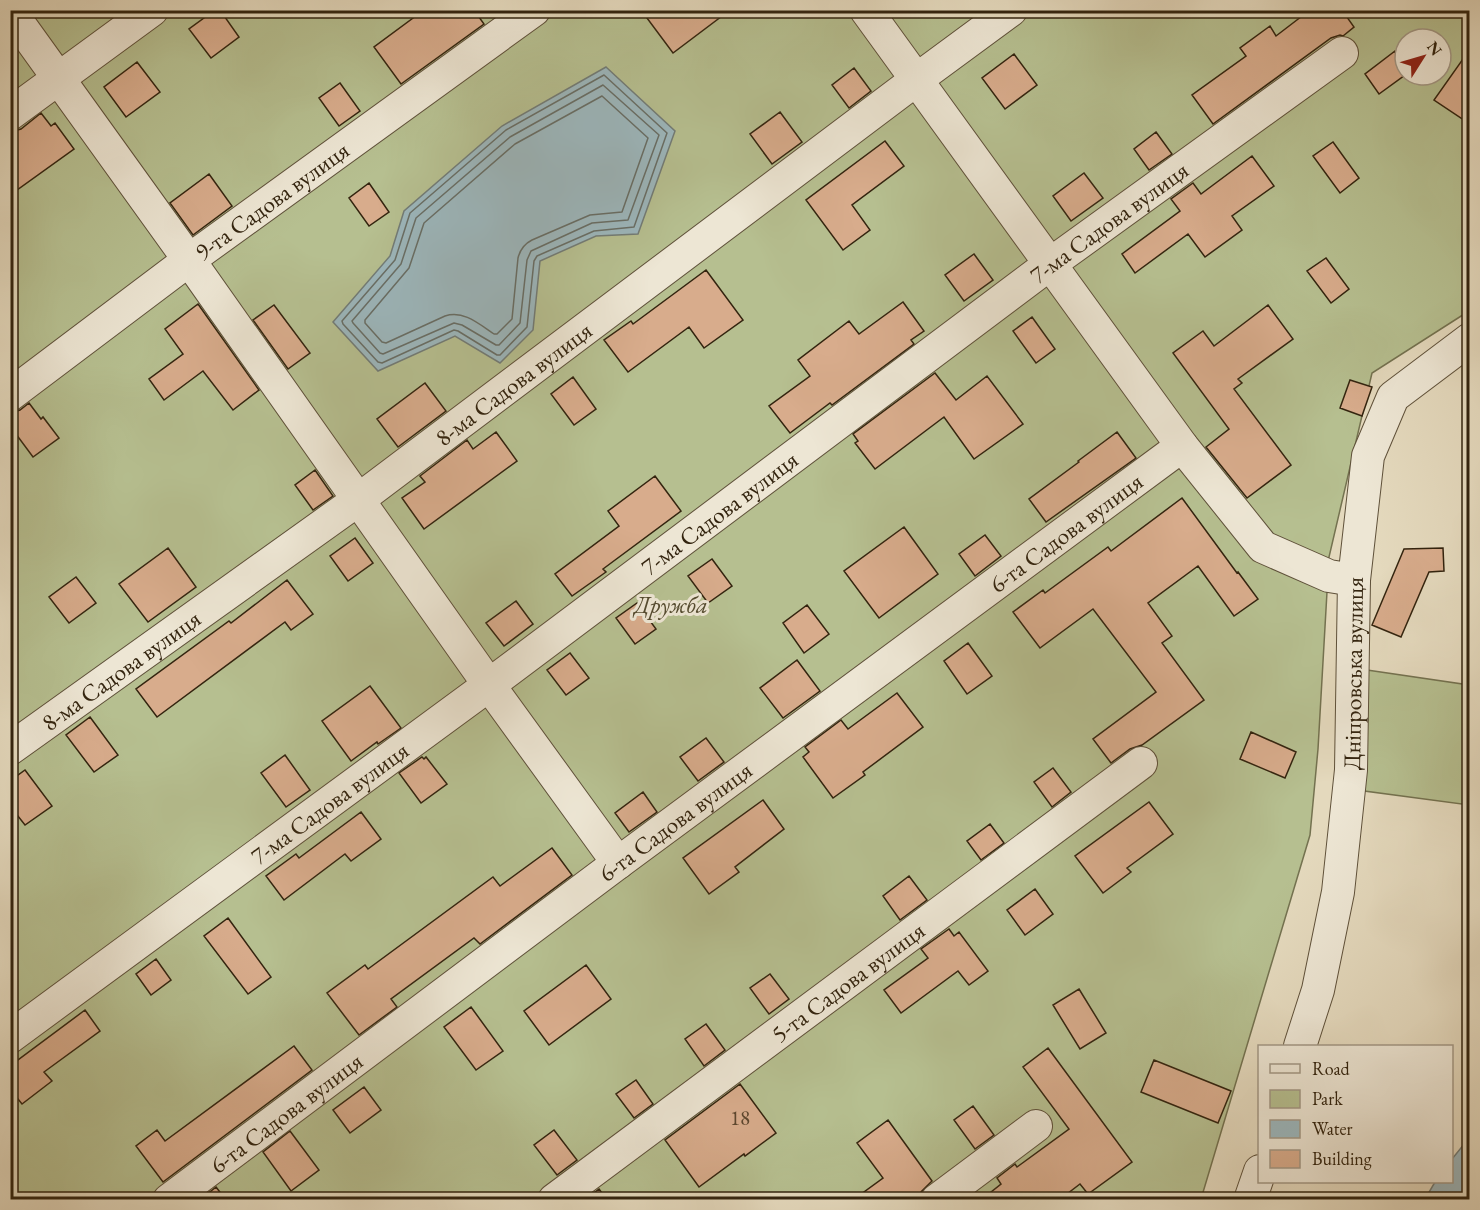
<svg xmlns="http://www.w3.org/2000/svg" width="1480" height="1210" font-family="'EB Garamond',serif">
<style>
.green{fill:#b6bf90;stroke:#747250;stroke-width:1.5;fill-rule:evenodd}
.water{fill:#9cb7bd;stroke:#727c77;stroke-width:1.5}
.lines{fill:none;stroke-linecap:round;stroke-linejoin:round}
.shore{stroke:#686e66;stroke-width:1.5}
.building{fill:#d8ac8c;stroke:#33240f;stroke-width:1.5}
.minor-casing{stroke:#5f513a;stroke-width:34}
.minor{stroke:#ede6d4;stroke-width:32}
.labels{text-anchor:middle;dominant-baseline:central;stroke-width:6;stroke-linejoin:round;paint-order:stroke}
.number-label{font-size:21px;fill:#5c462e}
.street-label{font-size:24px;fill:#33240f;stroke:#ede6d4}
.park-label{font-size:24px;font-style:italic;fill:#544b2f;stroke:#ede6d4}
</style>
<rect width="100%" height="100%" fill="#e4d9bd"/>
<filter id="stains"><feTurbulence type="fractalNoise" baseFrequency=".00333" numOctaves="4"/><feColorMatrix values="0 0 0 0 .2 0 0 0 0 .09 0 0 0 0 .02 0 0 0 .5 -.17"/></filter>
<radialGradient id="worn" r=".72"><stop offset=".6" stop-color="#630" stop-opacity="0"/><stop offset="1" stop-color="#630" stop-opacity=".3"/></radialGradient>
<path class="green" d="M10,11h1459v300l-97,62 -43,184 -11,192 -8,86 -109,364h-1190zM1405,39h36v36h-36z
M1367,670l102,15v120l-112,-15z"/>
<path class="water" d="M606,67l69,64 -37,103 -42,2 -56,25 -7,69 -33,33 -45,-27 -77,35 -45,-49 57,-66 14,-45 98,-85z
M1469,1138v61h-44l10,-17h17v-23z"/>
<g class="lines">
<path class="shore" d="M604,75l63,58 -33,94 -40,4 -57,25 -3,5 -7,66 -27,28h-3l-39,-24 -4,-1 -72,33 -4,-1 -35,-38 -1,-3 53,-61 15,-47 96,-83z
M603,85l56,50 -31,85 -36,3 -61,28 -4,9 -7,63 -21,22h-3l-34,-20 -8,-2 -71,31 -3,-1 -27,-30 -1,-2 49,-57 15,-46 94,-81z
M602,96l46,42 -26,74 -32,3 -58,25c-8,4 -12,10 -14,18l-6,61 -15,15h-3c-15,-10 -30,-24 -49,-18l-59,27 -4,-1 -17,-19v-3l44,-52 15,-45 91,-79z"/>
</g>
<path class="building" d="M215,10h5l19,27 -28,21 -22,-29z
M424,10h50l10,14 -83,60 -27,-37z
M641,10h89l-57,43z
M1310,10h32l12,17 -11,9 -3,-1 -9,3 -118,86 -21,-29 54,-39 -6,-8 30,-22 6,10z
M1470,49v75l-36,-24z
M1395,51l10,13v11l-26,19 -14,-20z
M1014,54l23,31 -32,24 -23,-31z
M137,62l23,30 -34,25 -22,-30z
M854,68l17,23 -22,17 -17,-23z
M340,83l20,28 -21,15 -20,-28z
M780,112l22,30 -30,22 -22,-30z
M41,113l10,13 4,-3 19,26 -64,46v-63l11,-3z
M1156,132l16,22 -23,16 -15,-21z
M885,141l19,25 -52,39 18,25 -27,20 -37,-50z
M1333,142l26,36 -19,15 -27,-37z
M1252,156l22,30 -42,30 10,14 -37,27 -17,-23 -53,39 -13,-19 58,-43 -9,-12 22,-16 8,11z
M1084,173l19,25 -32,23 -18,-25z
M209,174l23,32 -39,29 -23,-32z
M369,183l20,29 -20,14 -20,-28z
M974,254l19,26 -29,21 -19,-26z
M1326,258l23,31 -18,14 -24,-32z
M706,270l37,50 -39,28 -15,-21 -61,45 -24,-32 27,-19 2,3z
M903,302l21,29 -13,9 3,4 -82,61 -2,-2 -40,30 -21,-27 41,-30 -12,-16 51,-39 10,13z
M198,304l61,86 -26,20 -30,-39 -39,29 -15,-21 34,-25 -18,-25z
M274,305l36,48 -22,16 -35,-49z
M1268,305l25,34 -55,40 4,4 -8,6 57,76 -44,33 -41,-51 23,-18 -56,-76 30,-22 11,15z
M1032,317l23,32 -19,14 -23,-32z
M935,373l21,27 31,-24 36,48 -49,35 -30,-42 -69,52 -20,-26 3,-2 -5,-7z
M573,377l23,32 -22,16 -23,-31z
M1350,380l22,7 -10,29 -22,-8z
M425,383l21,28 -48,36 -21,-28z
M29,403l12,16 2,-2 16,21 -26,19 -23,-31v-13l10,-3z
M496,432l21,29 -93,68 -22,-31 23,-16 -5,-6 47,-36 6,9z
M1117,432l19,26 -90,64 -17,-23 50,-37 -1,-1z
M315,470l18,26 -20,14 -18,-25z
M655,476l26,35 -78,58 3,3 -34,24 -17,-22 64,-48 -11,-15z
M1182,498l55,75 1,-1 20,27 -24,17 -36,-50 -50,37 24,33 -10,7 42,57 -62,45 -12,4 -19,14 -18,-24 63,-47 -63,-83 -53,39 -27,-36 30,-22 2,3 63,-46 3,4z
M904,527l34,47 -59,44 -35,-47z
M985,535l16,21 -26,20 -16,-22z
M355,538l18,25 -25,18 -18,-25z
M168,548l28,39 -48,35 -29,-38z
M1443,548l1,23 -15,1 -28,65 -29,-12 32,-76z
M712,559l20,27 -24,17 -20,-27z
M76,577l20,26 -27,20 -20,-26z
M287,580l26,34 -22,16 -6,-8 -128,95 -21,-28 93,-68 2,2z
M516,601l17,23 -29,22 -18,-23z
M637,603l19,26 -21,15 -19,-26z
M807,605l22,29 -25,19 -21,-30z
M968,643l24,33 -25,18 -23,-33z
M570,653l19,25 -23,17 -19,-25z
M797,660l23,31 -37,27 -23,-30z
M370,686l31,42 -23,16 -1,-2 -26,19 -29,-40z
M897,693l26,34 -60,45 2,3 -32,23 -30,-41 6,-5 -4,-5 36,-27 7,9z
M90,717l28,38 -24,17 -28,-37z
M1251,732l45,20 -11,26 -45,-19z
M706,738l18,24 -26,19 -18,-24z
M285,755l25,35 -24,17 -25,-34z
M422,757l2,2 2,-2 21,27 -26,19 -22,-30z
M1053,768l18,24 -19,15 -18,-25z
M25,770l27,36 -27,19 -15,-19v-25z
M643,792l14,20 -28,20 -14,-19z
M763,800l21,29 -49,38 4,5 -30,22 -26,-36z
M1149,802l24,32 -46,34 4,4 -28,21 -28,-37z
M361,812l20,27 -30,22 -6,-7 -61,46 -18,-24 30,-22 3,4z
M990,824l14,19 -23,17 -14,-19z
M552,848l20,27 -92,69 -6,-6 -83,61 6,8 -38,28 -32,-42 38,-28 3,4 125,-92 7,9z
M909,876l18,24 -27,20 -17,-24z
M1035,889l18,25 -28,21 -18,-25z
M228,918l43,59 -23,17 -44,-58z
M949,929l5,7 5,-4 29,39 -19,14 -11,-14 -57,42 -17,-23 44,-32 -7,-9z
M156,959l15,21 -20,15 -15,-21z
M586,965l25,34 -62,46 -25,-34z
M770,974l19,25 -20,15 -19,-26z
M1079,989l27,44 -26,16 -27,-44z
M471,1007l32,44 -27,19 -32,-43z
M85,1010l15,21 -56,41 8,9 -30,23 -12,-15v-23z
M706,1024l19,26 -21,16 -19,-27z
M294,1046l18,24 -149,112 -27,-36 21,-16 8,11z
M1048,1048l84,114 -44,32 -8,-10 -21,16h-78l20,-16 -4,-6 18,-14 2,3 52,-38 -46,-62z
M1154,1060l77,31 -13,32 -77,-31z
M636,1080l17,24 -19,14 -18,-24z
M740,1084l36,49 -31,23 -1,-2 -45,33 -34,-47z
M364,1087l17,23 -31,23 -17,-23z
M973,1106l21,29 -19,14 -21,-29z
M888,1120l44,61 -11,11 -2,8h-66l30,-22 -26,-35z
M554,1130l23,30 -20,15 -23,-30z
M290,1131l29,39 -28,21 -28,-39z
M216,1187l10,13h-26z
M599,1189l8,11h-22z"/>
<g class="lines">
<defs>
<g id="minor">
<path d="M866,10l316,436 81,101 66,29 25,4"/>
<path d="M10,11l179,249 300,425 129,178"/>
<path d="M10,114l142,-104"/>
<path id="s1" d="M10,395l179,-135 345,-250"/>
<path id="s2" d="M10,749l348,-249 558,-420 95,-70"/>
<path id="s3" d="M10,1037l479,-352 561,-421 292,-211"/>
<path id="s4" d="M1300,1046l18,-56 20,-98 13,-122 3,-190 14,-124 25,-59 77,-58"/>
<path id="s5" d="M169,1200l449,-337 564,-417"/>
<path id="s6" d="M554,1200l587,-437"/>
<path d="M937,1200l99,-74"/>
<path d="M1250,1200l10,-29"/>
</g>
</defs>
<use href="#minor" class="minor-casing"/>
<use href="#minor" class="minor"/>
</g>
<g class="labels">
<g class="number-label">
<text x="740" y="1117">18</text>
</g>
<g class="street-label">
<text stroke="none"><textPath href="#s1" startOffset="326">9-та Садова вулиця</textPath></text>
<text stroke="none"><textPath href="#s3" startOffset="1368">7-ма Садова вулиця</textPath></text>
<text stroke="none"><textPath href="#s2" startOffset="622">8-ма Садова вулиця</textPath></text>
<text stroke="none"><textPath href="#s3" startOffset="882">7-ма Садова вулиця</textPath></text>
<text stroke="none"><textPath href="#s5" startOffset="1118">6-та Садова вулиця</textPath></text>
<text stroke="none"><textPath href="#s2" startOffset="136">8-ма Садова вулиця</textPath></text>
<text stroke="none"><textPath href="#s4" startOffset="378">Дніпровська вулиця</textPath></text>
<text stroke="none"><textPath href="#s3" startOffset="396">7-ма Садова вулиця</textPath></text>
<text stroke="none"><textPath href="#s5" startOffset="632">6-та Садова вулиця</textPath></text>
<text stroke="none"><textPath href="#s6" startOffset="366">5-та Садова вулиця</textPath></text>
<text stroke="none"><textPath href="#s5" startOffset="146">6-та Садова вулиця</textPath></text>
</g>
<g class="park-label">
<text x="671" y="604">Дружба</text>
</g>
</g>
<rect width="1480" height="1210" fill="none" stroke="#e4d9bd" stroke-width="36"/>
<rect x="12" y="12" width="1456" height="1186" fill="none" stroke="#33240f" stroke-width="3"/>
<rect x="18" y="18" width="1444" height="1174" fill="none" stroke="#33240f" stroke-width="1.5"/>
<rect x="1258" y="1045" width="195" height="138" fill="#ede6d4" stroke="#a39885" stroke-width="1.5"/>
<rect x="1270" y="1064" width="30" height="9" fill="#ede6d4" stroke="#a39885" stroke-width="1.5"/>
<text x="1312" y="1075" font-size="18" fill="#33240f">Road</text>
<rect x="1270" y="1090" width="30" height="18" fill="#b6bf90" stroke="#a39885" stroke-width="1.5"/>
<text x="1312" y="1105" font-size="18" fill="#33240f">Park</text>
<rect x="1270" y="1120" width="30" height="18" fill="#9cb7bd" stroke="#a39885" stroke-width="1.5"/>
<text x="1312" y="1135" font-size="18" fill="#33240f">Water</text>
<rect x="1270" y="1150" width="30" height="18" fill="#d8ac8c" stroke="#a39885" stroke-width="1.5"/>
<text x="1312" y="1165" font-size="18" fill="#33240f">Building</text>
<g transform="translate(1423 57) rotate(53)"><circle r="28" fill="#ede6d4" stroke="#a39885" stroke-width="1.5"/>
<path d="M0-4.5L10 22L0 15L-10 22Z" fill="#8f2418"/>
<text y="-9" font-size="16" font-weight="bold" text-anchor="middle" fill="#33240f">N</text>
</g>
<rect width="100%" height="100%" filter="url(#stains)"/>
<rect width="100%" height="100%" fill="url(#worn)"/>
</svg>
